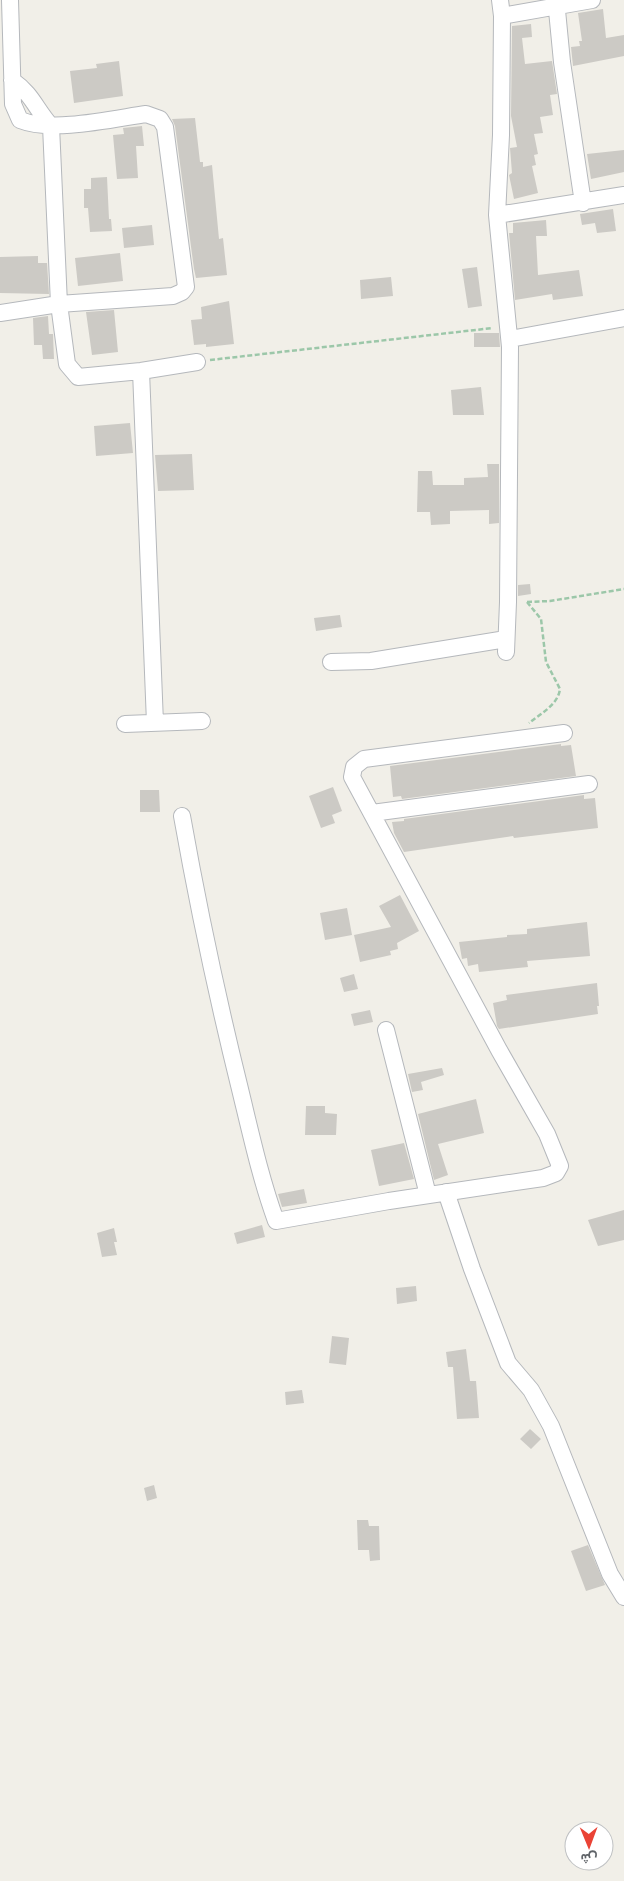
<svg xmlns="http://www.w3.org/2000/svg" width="624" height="1881" font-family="'Nunito Sans',Vazirmatn,sans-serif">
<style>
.building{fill:#cccac5}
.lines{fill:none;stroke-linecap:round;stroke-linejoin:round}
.minor-casing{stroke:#b5b8bc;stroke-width:18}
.path{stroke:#9cc7a9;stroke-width:2.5;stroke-dasharray:5 2.5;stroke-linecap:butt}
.minor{stroke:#fff;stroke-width:16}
</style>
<rect width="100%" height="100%" fill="#f1efe8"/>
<path class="building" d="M603,9l3,29 18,-3v21l-51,10 -2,-19 9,-1 -1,-5h3l-4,-28z
M531,24l1,13 -10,1 3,26 27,-3 5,33 -7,1 3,20 -13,2 3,16 -9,1 4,20 -4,1 2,10 -4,1 6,27 -24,6 -5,-24 3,-2 -2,-25 7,-1 -6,-31 1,-90z
M119,61l4,35 -49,7 -4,-32 27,-3 -1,-4z
M195,118l5,44h3v5l9,-2 7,74 4,-1 4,37 -31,3 -2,-9 -19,-143 -3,-7z
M142,126l2,20h-8l2,32 -21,1 -4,-44 11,-1 -1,-6z
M624,150v22l-33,7 -4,-25z
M107,177l2,42h2l1,12 -22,1 -2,-24h-4v-19h7v-11z
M613,209l3,22 -19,2 -2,-10 -13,2 -2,-11z
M546,220l1,16h-11l2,39 41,-5 4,26 -30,4 -1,-6 -37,6 -6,-67h4v-10z
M152,225l2,20 -30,3 -2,-20z
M120,253l3,28 -45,5 -3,-28z
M38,256v7h9l2,31 -49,-1v-36z
M477,267l5,39 -14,2 -6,-39z
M391,277l2,19 -32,3 -1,-19z
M229,301l5,43 -28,3v-3l-12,1 -3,-25 11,-1 -1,-12z
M114,310l4,42 -26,3 -6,-43z
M48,316l1,18h4l1,25h-11l-1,-14h-8l-1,-27z
M474,333h25l1,14h-26z
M481,387l3,28h-31l-2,-25z
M130,423l3,30 -37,3 -2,-30z
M192,454l2,36 -36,1 -3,-36z
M487,464h12v59l-10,1v-14l-39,1v13l-19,1 -1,-13h-13l1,-41h14l1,14h31v-7l24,-1z
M530,584l1,10 -13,2v-11z
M340,615l2,12 -26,4 -2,-13z
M561,744v2l10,-1 5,31 -174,23 -1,-3 -8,1 -3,-31z
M333,787l9,24 -10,4 3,8 -14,5 -12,-32z
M140,790h19l1,22h-20z
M584,795v4l11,-1 3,30 -84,10 -1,-2 -109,16 -10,-19 -2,-11 12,-1v-2z
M400,895l19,36 -22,12 1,6 -8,2 1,4 -31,7 -6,-27 37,-8 -12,-21z
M347,908l5,27 -27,5 -5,-27z
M587,922l3,34 -63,5 1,6 -49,5 -1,-8 -10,2 -1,-8 -5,1 -3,-17 48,-5v-2l20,-1v-5z
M354,974l4,15 -14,3 -4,-14z
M597,983l2,23h-2l1,8 -99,15 -2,-3 -4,-23 14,-3 -1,-5z
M370,1010l3,12 -19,4 -3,-12z
M442,1068l2,7 -23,7 2,8 -11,2 -4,-18z
M476,1099l8,34 -46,11 10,31 -14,5 -16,-66z
M306,1106h19v7l12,1 -1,21h-31z
M404,1143l10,36 -35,7 -8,-36z
M304,1189l3,14 -25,4 -4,-13z
M624,1210v30l-26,6 -10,-26z
M262,1225l3,12 -28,7 -3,-11z
M114,1228l3,14h-3l3,13 -15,2 -5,-24z
M416,1286l1,15 -20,3 -1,-16z
M332,1336l17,2 -3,27 -17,-2z
M466,1349l4,32h6l3,37 -22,1 -4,-52h-5l-2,-15z
M302,1390l2,13 -18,2 -1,-13z
M530,1429l11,10 -10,10 -11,-10z
M154,1485l3,13 -10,3 -3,-13z
M357,1520h11l1,6h10l1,34 -10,1 -1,-11h-11z
M588,1545l17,40 -19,6 -15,-40z"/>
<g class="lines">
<defs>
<path id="minor" d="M500,0l2,16 -1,119 -4,80 13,132 -2,255 -2,50
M556,0l6,62 21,141
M502,16l90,-16
M12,80c21,15 23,28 39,46l8,178 8,60 11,13 63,-6 56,-9
M497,215l127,-20
M0,313l59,-9 114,-8 9,-4 4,-5 -19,-145 -2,-15 -5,-8 -14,-5c-34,5 -94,19 -126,6l-7,-16 -3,-104
M510,339l114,-21
M141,371l14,352
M331,662l40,-1 135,-22
M125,724l77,-3
M372,813l217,-29
M182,816c16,90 35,180 57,269 11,45 21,92 37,136l113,-20 154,-23 13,-5 4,-7 -13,-32 -48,-84 -147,-273 2,-10 10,-8 200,-26
M386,1030l42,165
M446,1192l26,77 36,94 23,27 20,36 59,148 14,23"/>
</defs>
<use href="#minor" class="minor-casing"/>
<path class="path" d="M210,360l283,-32
M527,602l14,17 5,43 14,27c-2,16 -20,25 -31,34
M527,602l23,-1 74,-12"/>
<use href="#minor" class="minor"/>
</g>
<g transform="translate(589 1846) rotate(179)"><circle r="24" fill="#ffffff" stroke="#bfc1c3"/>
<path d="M0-4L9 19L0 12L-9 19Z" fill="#ea4335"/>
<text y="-8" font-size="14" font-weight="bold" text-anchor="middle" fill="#5f6368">ش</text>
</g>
</svg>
